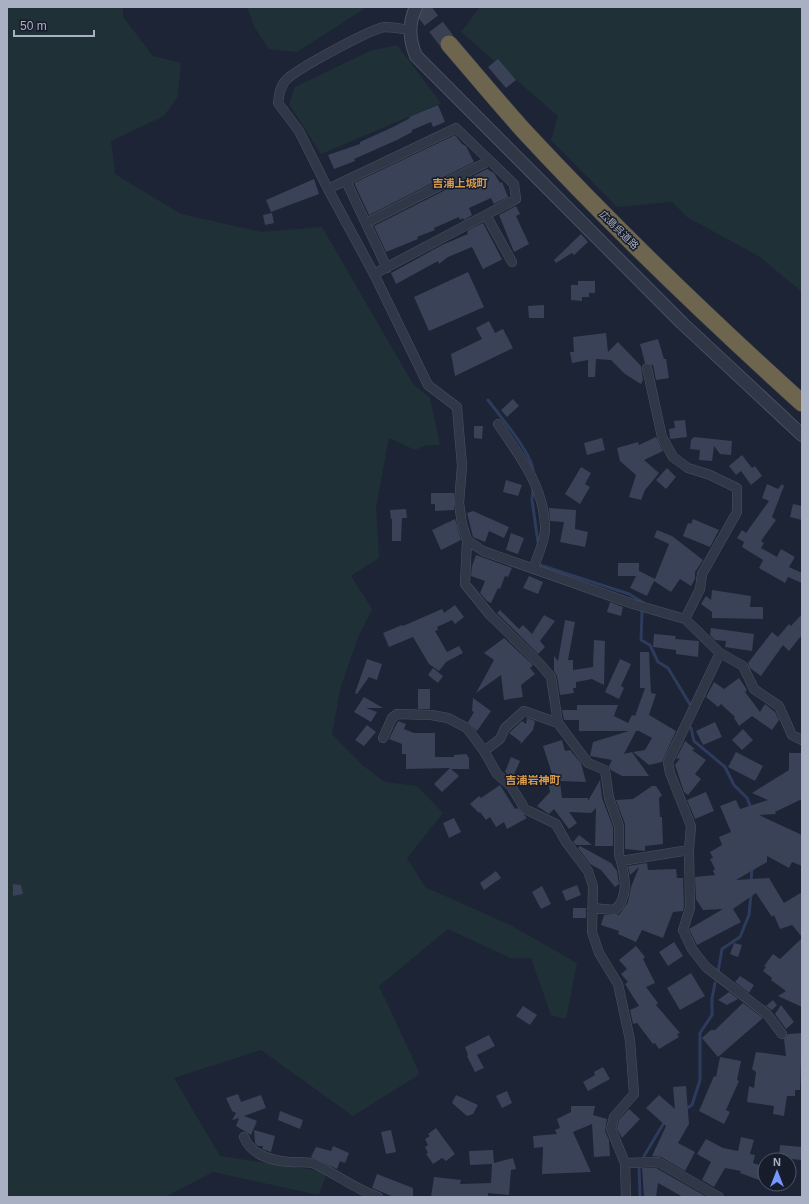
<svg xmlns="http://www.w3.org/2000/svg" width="809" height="1204" font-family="Helvetica,'Noto Sans JP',sans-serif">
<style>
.green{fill:#1f3137}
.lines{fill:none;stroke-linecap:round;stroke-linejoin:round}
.stream{stroke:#2d3b5c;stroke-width:3}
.building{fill:#394257}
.motorway-tunnel{stroke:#394052;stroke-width:17;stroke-dasharray:17 8;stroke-linecap:butt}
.minor-casing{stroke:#4b5162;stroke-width:10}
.tertiary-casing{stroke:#4b5162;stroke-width:14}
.motorway-casing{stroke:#383e4e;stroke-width:18}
.minor{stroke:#303746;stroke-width:9}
.tertiary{stroke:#303746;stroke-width:12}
.motorway{stroke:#6d654d;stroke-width:17}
.labels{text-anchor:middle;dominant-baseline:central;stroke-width:3;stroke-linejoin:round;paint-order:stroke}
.street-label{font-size:10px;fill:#aab0c4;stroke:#161c2a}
.neighbourhood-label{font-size:11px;font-weight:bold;fill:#da9d4f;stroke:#161c2a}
</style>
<rect width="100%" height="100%" fill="#1d2436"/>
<path class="green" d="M7,7h116v10l30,39 28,7 -3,33 -14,20 -53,25 4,33 66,40 81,18 60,-5 91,157 17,14 10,47h-13l-12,5 -26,-12 -13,69 3,51 -28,18 21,33 -13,26 -18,51 -9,48 30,31 23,17 32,4 26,27 -36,45 18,29 87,39 65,37 -11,56 -15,-4 -20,-57h-21l-62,-29 -69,57 41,88 -67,42 -92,-66 -87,28 46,78 107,16 -8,23 -106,-23 -48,25h-158z
M247,7h120l-70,45 -28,-3 -14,-21z
M480,7h322v285l-42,-35 -73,-40 -15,-15 -55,5 -66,-67 7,-24 -97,-84z
M397,45l44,58 -120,51 -32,-50 6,-17 75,-36z"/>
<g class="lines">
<path class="stream" d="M488,400c11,15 46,56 45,72
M533,488l-1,12 6,42
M540,565l89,29 15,9
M642,612l-1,28 9,5 8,17 10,6 23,38
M691,728l3,13 31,26 9,18 13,13 4,10
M751,883l1,-15
M718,972l4,-23 18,-12 9,-22 2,-21
M684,1110l8,-5 8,-25v-47l12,-18v-16l3,-16
M644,1156l21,-35
M639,1166l1,31"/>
</g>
<path class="building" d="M498,59l18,21 -10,8 -18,-21z
M438,105l7,17 -12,5 -2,-5 -19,8v2l-15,8 -43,19 1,2 -21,8 -6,-14 32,-11v-2l33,-15 17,-9 -1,-1z
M455,135l7,9 4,2 8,16 -105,53 -15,-32z
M487,169l7,4 6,10 2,-1 6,15 -14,7 -3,-6 -22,10 3,7 -8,5 -1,-2 -3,2 -1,-3 -25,11 1,2 -18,7 1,2 -32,13 -12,-26z
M314,179l5,15 -48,18 -5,-12z
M516,206l4,8 -4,2 13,28 -15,8 -15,-37z
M272,213l2,10 -9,2 -2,-10z
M483,223l19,36 -1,1 -18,9 -11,-22 -24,10 -9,7 -1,-3 -42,23 -5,-11 51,-28 26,-11 -1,-2 2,-2z
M581,234l7,8 -14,13 -2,-2 -16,10 -2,-3z
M468,272l16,35 -55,24 -15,-34z
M578,281h17v12h-6v4h-7v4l-11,-1v-15h7z
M544,305v13h-15l-1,-12z
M489,321l6,12 8,-4 10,19 -58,28 -4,-22 31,-15 -6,-11z
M606,333l2,19 10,-10 23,24 2,14 -2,4 -16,-10 -14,-14 -15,-1 -1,18h-7v-17l-16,3 -2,-11h4l-1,-15z
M658,339l6,20h2l3,19 -13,2 -3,-15 -8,-2 -5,-19z
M513,399l6,7 -12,11 -6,-7z
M685,420l2,17 -17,2 -1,-10 6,-1 -1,-7z
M474,426h9l-1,13 -8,-1z
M656,437l7,14 -19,9 15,13 -14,17 -4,10 -12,-3 7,-22 -16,-14 -3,-13 21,-6 1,3z
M694,437l38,4 -1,14 -11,-1 -6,-8 -2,15 -13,-1 1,-10 -10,-1 1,-9z
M602,438l3,12 -18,5 -3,-12z
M742,455l10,13 3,-2 7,10 -11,9 -10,-14 -5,4 -7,-9z
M581,467l10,6 -6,11 5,3 -10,17 -15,-10z
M667,468l9,9 -10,12 -10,-9z
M506,480l16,5 -4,11 -15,-4z
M767,484l11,5 4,-5 2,2 -12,31 4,3 -15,21 3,2 -3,5 16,9 4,-8 14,8 -6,10 13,6v10l-14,-6 -3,6 -26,-15 4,-8 -21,-13 2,-5 -7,-4 5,-8 4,3 23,-32 -7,-3z
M431,493h23v17l-19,1v-7h-4z
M793,504l9,2v14l-12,-3z
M549,508l27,2 -1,19 13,3 -3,15 -25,-5 4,-20 -14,-1z
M406,509l1,9h-5l-1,23h-9v-22h-1l-1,-9z
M473,511l36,16 -5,11 -15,-7 -4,11 -12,-5 -6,-24z
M455,519l6,21 -20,10 -9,-20z
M693,519l26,11 -9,17 -27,-11 5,-13 3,1z
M657,530l15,6 31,24 -8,12v7l-4,7 -11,-7 -9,13 -17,-11 -7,15 -17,-8 6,-12h-18v-13h21v8l16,8 14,-35 -15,-7z
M511,533l13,5 -6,16 -12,-4z
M476,555l36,13 -4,9 -3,-1 -5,13 -2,-1 -7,15 -4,-2 -7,-8 5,-12 -14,-5 1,-10z
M529,576l14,6 -5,12 -15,-6z
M712,590l39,6 -1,11h13v12l-51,-1v-6l-11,-8 5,-8 5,4z
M610,602l13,5 -2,9 -14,-4z
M455,605l9,12 -9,7 -3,-4 -15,7 1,3 -3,1 12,21 12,-6 4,7 -17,9 -7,9 -10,-7 -16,-27 -24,10 -6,-14 19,-8 1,1 39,-17 2,4z
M500,610l19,19 4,-4 9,9 12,-19 11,6 -15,20 5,6 -7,7 -41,-41z
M802,614v21l-13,16 -6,-6 -22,31 -11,-8 -2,-5 24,-31 6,5 11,-13 2,2z
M565,620l10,2 -7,38h5v10l20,-3 1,-27 11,1 -1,44 -12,-6 -16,3v6h-3l1,5 -14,2 -3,-19 -3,-5v-15l4,5z
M711,628l43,6 -2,17 -27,-4 1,-6 -11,-1 -5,-5z
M654,634l22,2 -1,3 24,2 -1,16 -22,-3v-4l-23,-3z
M504,638l29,27 -3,3 5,6 -14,11 2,12 -19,3 -3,-25 -25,18 18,-33 -10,-7z
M640,652h9l2,41 5,1 -7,21 27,16 -14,31 -13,3 -16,-13 12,-2 7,-12 -13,-7h-3l-12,23 8,-2 17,24h-27l-11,-6 -2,-4 3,-6 -22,-4 3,-14 36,-11h-50v-11h-15l-2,-10h15v-5h41l-4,11 14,7 4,-8 3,1 10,-28h-5z
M367,659l15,5 -5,16 -8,-3 -12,17 -2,-1z
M620,659l11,5 -10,22 3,2 -5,11 -14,-7z
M433,668l10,8 -5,7 -10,-8z
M739,678l8,12 -2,2 15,20 5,-8 10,8 4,8 -7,10 -20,-14 -13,10 -5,-8 1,-1 -14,-13 -3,3 -12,-10 8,-15 10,7z
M418,689h12v20h-12z
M364,697l19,11h-17l11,4 -6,10 -17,-10z
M473,698l18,13 -14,20 -9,-9 6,-10 -2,-1z
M527,718l8,3 -2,9 -13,15 1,-3 -12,-9 13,-12 4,3z
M398,721l8,3 -2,5 10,4h21v24h19v-2l12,-1 3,4v11h-18l8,7 -17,16 -8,-8 16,-16 -44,1v-15h-4v-10l-13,-5z
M715,722l7,15 -19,8 -7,-14z
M367,725l9,7 -12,14 -9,-6z
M743,729l10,11 -11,10 -10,-10z
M562,740l3,11 5,-1 11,13 5,19 -26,-1 2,17h26v3l12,-21 2,18 11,29v19h-18l1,-38 -5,5 -22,-1 8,11 -8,6 -15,-20 -5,5 -12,-8 13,-14 -2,-12h6l-11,-34z
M685,741l10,8 -3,1 14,10 -11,14 6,5 -13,16 -4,-3 -9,-27 5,-7 -4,1z
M736,752l27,14 -8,15 -27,-14z
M789,753h13v46l-27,13 1,2 -17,1 43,20v31l-10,-4 -3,6 -22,-12v6l-31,18 33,-2 15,25 18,-11v45l-10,-12 -12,4 -6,-14 -2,2 -16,-24 -23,16 8,13 -44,23 -8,-16 34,-20 -20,1 -7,-11 -1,-22 20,-2 -2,-4 2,-2 -5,-10 3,-1 -3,-6 12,-7 -3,-8 12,-5 -11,-26 16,-6 4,9 28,-9 -16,-7 37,-23z
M511,757l9,4 -8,18 -7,-7z
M500,785l15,24 3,-1 9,10 -20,11 -3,-7 -8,5 -6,-10 -4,3 -6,-8 -1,1 -9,-9 9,-8 2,2z
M652,786h4l6,9 -3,3 1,19h2l1,27 -18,2v5l-20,-2v-25l-9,-24 17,-1z
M706,792l8,19 -19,8 -8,-19z
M454,818l7,14 -12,6 -6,-15z
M579,835l13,10h-16l-3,-3z
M580,846l31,17 6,8 2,13 -4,3 -14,-17 -11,-6 -12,-16z
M647,863l1,7 28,-1 1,9h6l1,29 -1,4 -10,1 -10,26 -21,-8 -6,12 -18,-8 1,-3 -18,-6 3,-10h15l9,-13 3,-15 8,-20 -9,8 -2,-9z
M496,871l5,7 -17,12 -4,-7z
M13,884l8,1 2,9 -10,2z
M577,885l4,10 -15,6 -4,-10z
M542,886l9,18 -10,5 -9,-17z
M573,908h13v10h-13z
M802,938v69l-24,-11 8,-5 -15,-11 1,-2 -9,-7 3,-4 -2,-1 9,-12 7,5z
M674,942l9,14 -15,10 -9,-14z
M734,943l8,2 -4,12 -8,-3z
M636,946l9,11 -2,2 12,24 -9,4 12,16 -2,2 24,28 -3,1 2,3 -20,12 -4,-6 -2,1 -16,-21 -4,1 -3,-14 9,-4 -14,-22 3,-2 -7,-8 6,-5 -8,-9z
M691,973l14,23 -25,14 -13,-22z
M740,976l14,9 -5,8 -14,-11z
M729,992l9,7 -11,6 -9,-5z
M773,1000l4,5 -5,5 -6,-4z
M743,1003l20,15 -45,39 -16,-19 9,-8h4z
M781,1005l13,17 -8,7 -11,-15z
M523,1006l14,9 -7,10 -14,-9z
M802,1033l-2,57h-5v6h-8l-3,20 -11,-2 1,-8 -27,-4 2,-16 5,2 2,-16 -4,-3 4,-17 30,4 -2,-17 4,-5z
M489,1035l6,11 -18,9 7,13 -9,4 -8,-16 1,-1 -3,-8z
M720,1057l21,4 -4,19 2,1 -13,29 4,2 -6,12 -25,-13 15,-35 2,1z
M603,1067l7,12 -22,12 -5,-9 12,-7 -1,-3z
M686,1086l3,38 -11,19 17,9 -10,19 -24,-14 -9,-1 14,-30 -20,-18 13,-13 16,14 -2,-22z
M507,1091l5,12 -10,5 -6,-12z
M238,1094l3,8 20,-7 5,13 -22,8 13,5 -6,14 -15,-9 3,-8 -7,2 4,-7 -4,-2 -6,-13z
M456,1095l22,10 -5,9 -6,2 -15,-13z
M571,1106h24l-2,9 14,4 -2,12 4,9 1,16 -16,1 -2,-33 -19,8 18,40 -49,2 1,-27 -9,1 -1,-12 24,-2 -2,-4 5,-2 -3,-9 14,-7z
M629,1109l11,10 -18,19 -5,-9 2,-9z
M280,1111l23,9 -3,9 -22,-9z
M436,1128l19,26 -9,7 -4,-3 -9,6 -7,-10 2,-1 -3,-6 3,-2 -3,-6 5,-3 -2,-2z
M254,1130l21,6 -4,16 -9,-3 1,-3h-5l-3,-3z
M391,1130l5,22 -10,2 -5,-22z
M741,1137l13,3 -4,14 5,1 -2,8 12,4v15l-25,-9 1,-2 -16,-3 -11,19 -12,-7 9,-18 -14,-8 9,-15 17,9 15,3z
M780,1145l22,2v13l-23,-2z
M333,1146l16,7 -4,10 -5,-2 -3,8 -26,-12 5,-10 15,4z
M493,1150l1,13 19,-5 3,11 -5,1 -2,25 -21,-2v3l-57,1 3,-20 27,3 -1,4 31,-1 1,-19 -22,1 -1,-14z
M642,1168h14l51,29h-24l-25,-14 -2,14h-12z
M377,1174l36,14v9h-19l-22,-9z"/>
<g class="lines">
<path class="motorway-tunnel" d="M421,7l28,37"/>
<defs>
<path id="minor" d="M410,30c-8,-1 -17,-3 -25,-3 -13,1 -90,43 -99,53 -6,6 -7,15 -8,23l21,28 29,58 46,85 54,111 29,22 5,59 -3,37 3,21 5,16 -2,44 25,31 50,49 11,13 7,46 30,40 17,7 4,28 10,28v29l2,6
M346,181l41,87
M328,189l128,-61 58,56 2,15 -142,75
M486,215l26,47
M366,223l123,-62
M647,368l15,69 11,20 15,11 22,7 27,13v24l-35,62 -2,15 -15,30
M498,424c22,32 46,63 47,103 1,11 -8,31 -12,42
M467,540l16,11 150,53 52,15 35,34 23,13 11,23 25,17 13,29 10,5
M720,653l-52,109 2,11 21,53 -2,24 1,58 -7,22 9,19 14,18 61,47 15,20
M383,738l9,-20 5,-4 34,1 17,3 19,10 17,23 13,23 14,12 14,23 31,15 10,18 22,29 5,15 -1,46 7,21 19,31 12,56 4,54 -20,23 -3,12 14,34 1,34
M484,751l16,-12 5,-11 19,-17 34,12
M592,908l23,2c14,-13 10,-33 6,-49l68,-11
M244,1137c7,18 28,24 46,25 8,1 18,-1 25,2 21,10 40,25 63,33
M625,1163l33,-1 61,35"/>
<path id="tertiary" d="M416,7c-8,17 -7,32 0,49l266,267 120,112"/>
<path id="motorway" d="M449,44c25,29 49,58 75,87 88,95 182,185 278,272"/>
</defs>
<use href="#minor" class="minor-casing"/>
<use href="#tertiary" class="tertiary-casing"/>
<use href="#motorway" class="motorway-casing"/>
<use href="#minor" class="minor"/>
<use href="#tertiary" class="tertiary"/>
<use href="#motorway" class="motorway"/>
</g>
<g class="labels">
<g class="street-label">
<text transform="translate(619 230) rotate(45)">広島呉道路</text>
</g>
<g class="neighbourhood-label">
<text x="460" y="183">吉浦上城町</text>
<text x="533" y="780">吉浦岩神町</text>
</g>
</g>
<rect width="809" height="1204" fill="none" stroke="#aab0c4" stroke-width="16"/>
<g transform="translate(777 1172)"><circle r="19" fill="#161c2a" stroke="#515768"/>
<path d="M0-3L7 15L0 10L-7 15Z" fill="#7498ff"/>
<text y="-6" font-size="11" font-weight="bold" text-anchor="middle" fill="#aab0c4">N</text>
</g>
<path d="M14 30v6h80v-6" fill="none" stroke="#aab0c4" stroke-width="2"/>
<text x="20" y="30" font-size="12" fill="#aab0c4" stroke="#161c2a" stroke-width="3" paint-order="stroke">50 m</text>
</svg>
